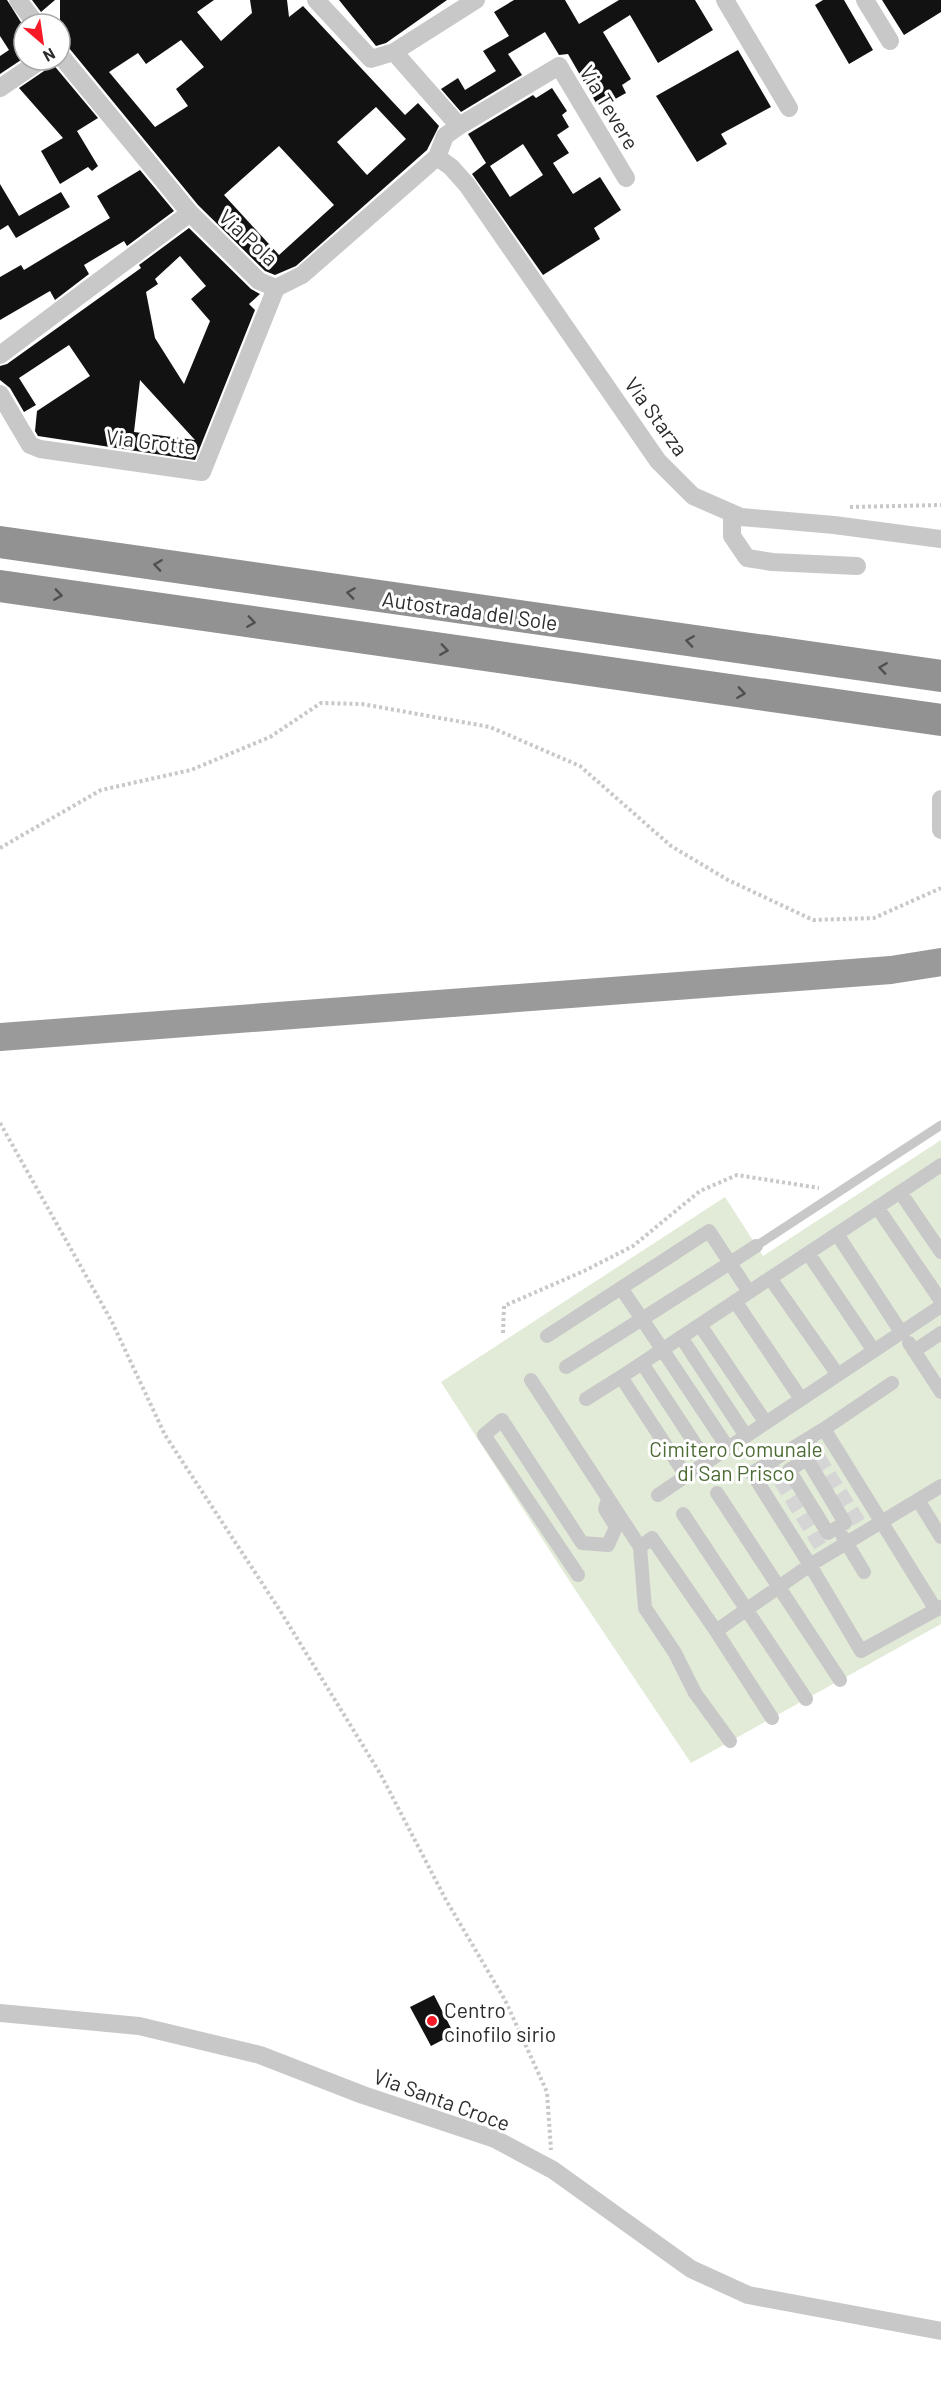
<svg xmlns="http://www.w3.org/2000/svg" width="941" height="2408" font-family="Barlow,sans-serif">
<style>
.green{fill:#e1ebd7}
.building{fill:#121212;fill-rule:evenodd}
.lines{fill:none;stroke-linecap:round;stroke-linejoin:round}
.pedestrian-tunnel{stroke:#d5d5d5;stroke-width:14;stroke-dasharray:14 7;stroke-linecap:butt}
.path{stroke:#c8c8c8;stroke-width:4;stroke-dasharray:3 3;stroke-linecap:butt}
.service{stroke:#c8c8c8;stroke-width:9}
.pedestrian{stroke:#c8c8c8;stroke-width:14}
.minor{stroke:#c8c8c8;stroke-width:18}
.trunk{stroke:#9a9a9a;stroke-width:28}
.motorway{stroke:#929292;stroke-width:32}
.oneway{stroke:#4f4f4f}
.poi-dot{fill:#f61a27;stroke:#fff;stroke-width:2}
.labels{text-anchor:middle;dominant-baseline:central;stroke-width:6;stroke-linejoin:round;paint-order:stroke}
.street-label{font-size:21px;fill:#2b2b2b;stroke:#fff}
.park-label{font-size:21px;fill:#4d6b35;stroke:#fff}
.poi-label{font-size:21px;fill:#2b2b2b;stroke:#fff;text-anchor:start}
</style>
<rect width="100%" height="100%" fill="#fff"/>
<path class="green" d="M941,1140v484l-250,139 -121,-181 -129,-200 284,-185 38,59z"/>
<path class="building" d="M0,0h7l17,27v31l-24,16v-18l9,-6 -9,-14z
M32,0h23l-14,12z
M60,0h154l-17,12 24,29 31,-28 -2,-13h37l2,17 14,-11 102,109 13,-12 21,23 -12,24 -131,116 -21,9 -10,-4 -67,-66 -129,-157 -9,-4zM181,40l23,27 -28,22 12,17 -33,21 -46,-55 29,-19 8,11zM376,107l30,32 -39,36 -30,-33zM279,146l55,59 -55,50 -55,-60z
M339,0h108l-61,43 -10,3z
M514,0h51l14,24 40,-24h76l18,30 -55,33 -28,-48 -27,17 28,47 -9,6 4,8 -27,15 -31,-54 -9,1 -14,-23 -37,22 14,21 -61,37 -20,-23 17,-11 7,12 31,-19 -13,-20 26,-15 -15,-24z
M823,0h21l29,50 -24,14 -34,-59z
M882,0h59v12l-37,23z
M738,50l33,57 -50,27 6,10 -30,18 -41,-66z
M52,63l46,55 -21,13 21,35 -6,5 -4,-4 -28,17 -19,-33 22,-13 -44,-50 28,-19z
M552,88l15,23 -5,4 7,12 -12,8 12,18 -16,10 20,31 27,-17 21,33 -27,18 6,11 -57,36 -71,-101 14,-11 -18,-29 65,-39 3,3zM523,144l20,31 -33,22 -20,-31z
M140,170l34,41 -47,35 -3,-5 -40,24 5,9 -34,26 -5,-9 -50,29v-43l21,-12 3,5 86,-52 -13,-22z
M0,184l19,32 42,-24 9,15 -54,31 -8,-13 -8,5z
M189,228l62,61 9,5 -11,10 6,6 -60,150 -157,-24 -3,-5 2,-20 53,-35 -21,-31 -50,33 17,27 -12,7 -14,-24 -10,-8v-14l7,-2 134,-96 -2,-3zM180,256l26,30 -15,13 19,22 -26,63 -29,-46 -9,-46 12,-8 -3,-5zM140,380l55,60 -61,-8z
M434,1995l20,39 -23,12 -21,-39z"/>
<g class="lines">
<path class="pedestrian-tunnel" d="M807,1439l58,93
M769,1462l57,93"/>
<path class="path" d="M850,507l91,-2
M0,848l101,-58 90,-20 79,-33 51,-34 41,1 128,23 90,39 91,80 57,34 85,40 61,-2 67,-30
M0,1123l112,199 53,113 114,174 102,166 65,125 59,100 42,92 4,58
M503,1333l1,-27 80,-35 49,-25 67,-55 37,-16 82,13"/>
<path class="service" d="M756,1246l185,-121"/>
<path class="pedestrian" d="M941,1165l-320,212 65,99 255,-170
M900,1192l41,60
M877,1207l64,94
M837,1234l64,98
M808,1253l66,98
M770,1278l68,97
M749,1292l-19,-29 26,-17
M735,1301l66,98
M700,1325l66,98
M547,1336l162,-105 21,32 -88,56 86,129
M681,1337l65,99
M909,1343l32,49
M914,1351l27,-18
M642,1363l65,99
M566,1367l76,-48 -21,-31
M531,1380l109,167 12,-9 64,93
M892,1383l-68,46 -72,44 58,92 131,-79
M586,1399l35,-22
M824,1429l112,181
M807,1459l38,64 -17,10 -39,-63z
M717,1493l123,187
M658,1495l28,-19
M918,1500l23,37
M683,1514l123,185
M843,1537l21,35
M640,1547l5,61 30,45 20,40 35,48
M578,1575l-94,-140 18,-15 80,123 26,2 8,-18 -11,-18 3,-10
M772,1718l-56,-87 94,-66 51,86 80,-44"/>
<path class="minor" d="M18,0l18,24
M316,0l55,59 23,-7
M725,0l64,108
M865,0l25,41
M60,55l130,158 69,68 17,7 26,-13 135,-118 8,-21 14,-10 -65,-74 82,-52
M0,88l41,-28
M459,126l100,-60 67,112
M437,157l14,10 16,18 191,276 35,35 48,21 93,8 107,14
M0,355l190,-142
M0,394l30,51 10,4 162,23 74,-184
M732,513v23l15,22 25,4 85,4
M941,799v31
M0,2013l139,13 121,29 103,40 132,44 58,31 138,99 57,26 193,36"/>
<path class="trunk" d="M0,1037l891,-67 50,-8"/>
<path class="motorway" d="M0,542l941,134
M0,586l941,134"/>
</g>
<defs><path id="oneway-chevron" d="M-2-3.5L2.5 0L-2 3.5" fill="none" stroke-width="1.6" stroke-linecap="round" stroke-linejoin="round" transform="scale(1.5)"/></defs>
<g class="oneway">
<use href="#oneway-chevron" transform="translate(158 565) rotate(-172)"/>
<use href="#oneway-chevron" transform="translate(351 593) rotate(-172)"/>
<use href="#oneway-chevron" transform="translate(58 595) rotate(8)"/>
<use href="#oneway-chevron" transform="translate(251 622) rotate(8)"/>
<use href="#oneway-chevron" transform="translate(690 641) rotate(-172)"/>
<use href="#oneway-chevron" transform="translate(444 650) rotate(8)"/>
<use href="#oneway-chevron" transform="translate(883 668) rotate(-172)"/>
<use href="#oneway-chevron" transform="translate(741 693) rotate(8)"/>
</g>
<circle class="poi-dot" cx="432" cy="2021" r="6"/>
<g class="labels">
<g class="street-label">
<text transform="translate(610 107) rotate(59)">Via Tevere</text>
<text transform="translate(249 237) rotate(43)">Via Pola</text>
<text transform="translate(657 416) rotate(54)">Via Starza</text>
<text transform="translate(151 441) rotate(7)">Via Grotte</text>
<text transform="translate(470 610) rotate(8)">Autostrada del Sole</text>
<text transform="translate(442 2099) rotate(20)">Via Santa Croce</text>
</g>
<g class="park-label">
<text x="736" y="1448">Cimitero Comunale<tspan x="736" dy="24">di San Prisco</tspan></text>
</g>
<g class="poi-label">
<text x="444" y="2009">Centro<tspan x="444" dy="24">cinofilo sirio</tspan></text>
</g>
</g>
<g transform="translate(42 42) rotate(151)"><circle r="28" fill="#ffffff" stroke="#aaaaaa" stroke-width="1.5"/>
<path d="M0-4.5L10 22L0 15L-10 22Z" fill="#f61a27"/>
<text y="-9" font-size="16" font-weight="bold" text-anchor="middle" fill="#2b2b2b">N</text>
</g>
</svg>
